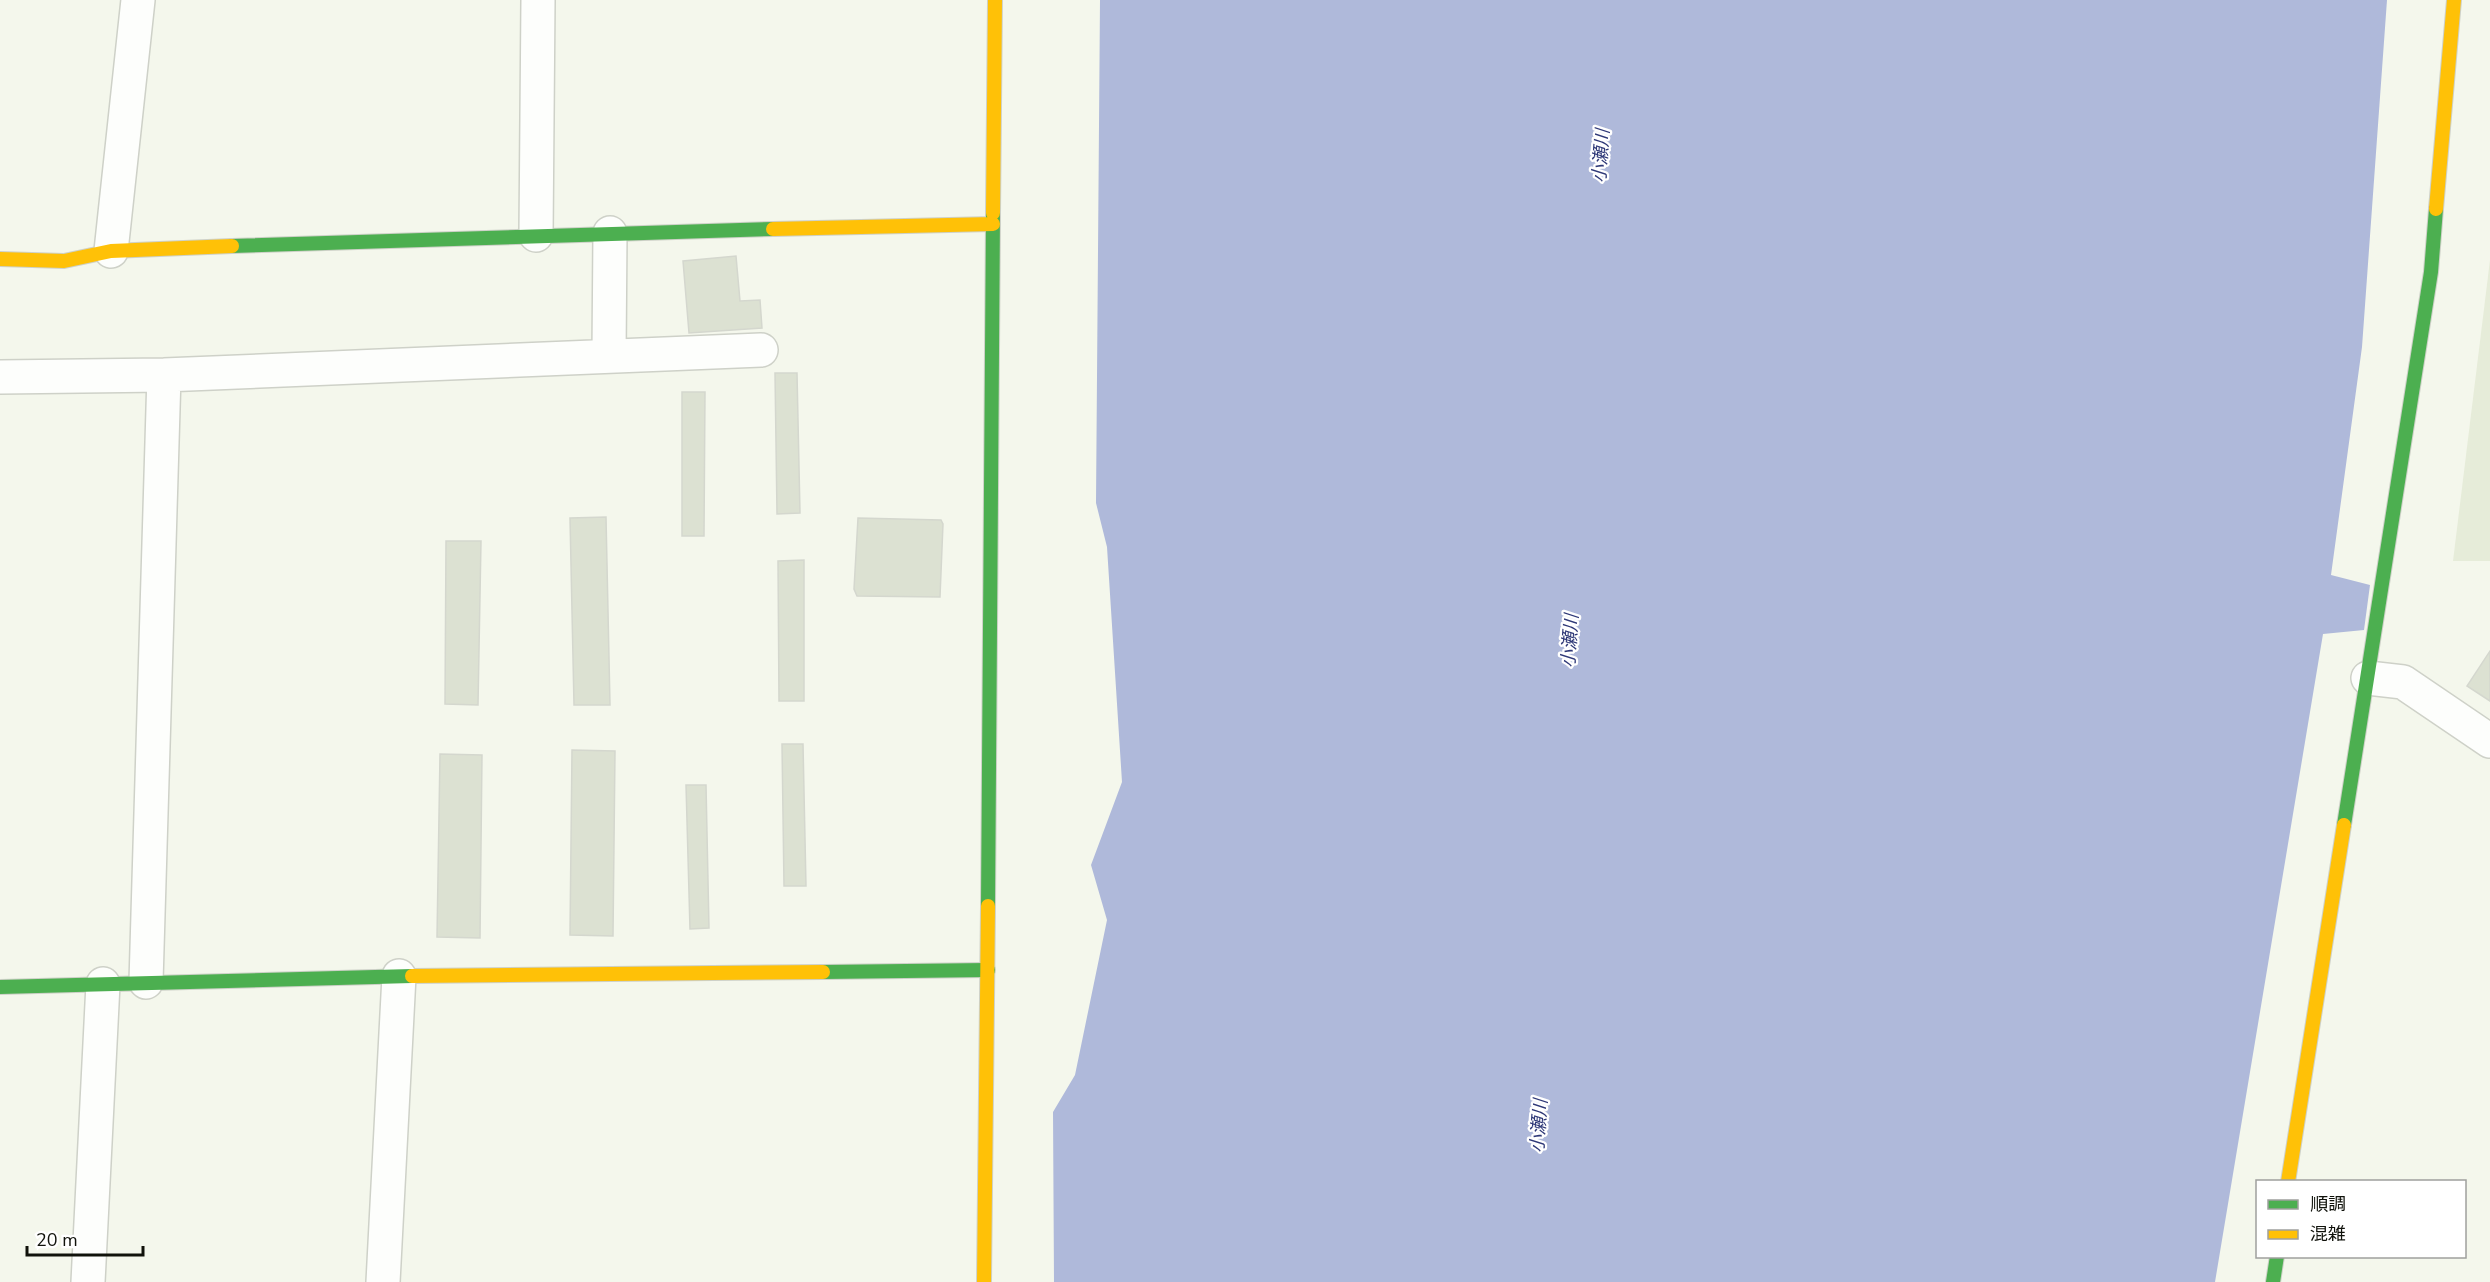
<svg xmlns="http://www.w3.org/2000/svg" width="2490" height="1282" font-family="'Nunito Sans','Noto Sans JP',sans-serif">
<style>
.built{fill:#e6ecd9}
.water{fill:#afb9da}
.building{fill:#dce1d2;stroke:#d4d7ce;stroke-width:1.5}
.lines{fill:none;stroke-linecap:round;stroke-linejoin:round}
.street-casing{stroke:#ced1c8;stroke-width:36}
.fast-casing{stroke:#ced1c8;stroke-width:16}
.slow-casing{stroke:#ced1c8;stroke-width:16}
.street{stroke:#fdfefc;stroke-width:33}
.fast{stroke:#4caf50;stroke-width:14}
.slow{stroke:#ffc107;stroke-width:14}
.labels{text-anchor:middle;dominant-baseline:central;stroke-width:4.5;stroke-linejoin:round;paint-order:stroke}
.water-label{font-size:18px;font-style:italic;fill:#2e3877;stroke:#fff}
</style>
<rect width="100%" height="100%" fill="#f4f7ec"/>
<path class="built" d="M2490,260v301h-37z"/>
<path class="water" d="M1100,0h1287l-25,347 -31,228 39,10 -6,45 -41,4 -108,648h-1161l-1,-170 22,-37 32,-155 -16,-55 31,-83 -15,-235 -11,-44z"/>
<path class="building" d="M736,256l4,45 20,-1 2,28 -73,5 -6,-72z
M775,373h22l3,140 -23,1z
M682,392h23l-1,144h-22z
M606,517l4,188h-36l-4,-187z
M858,518l83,2 2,4 -3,73 -83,-1 -3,-7z
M446,541h35l-3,164 -33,-1z
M804,560v141h-25l-1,-140z
M2490,651v50l-23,-15z
M782,744h21l3,142h-22z
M572,750l43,1 -2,185 -43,-1z
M440,754l42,1 -2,183 -43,-1z
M686,785h20l3,143 -19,1z"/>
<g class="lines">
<defs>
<path id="street" d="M536,235l2,-235
M111,251l27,-251
M609,355l1,-122
M0,377l164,-2 597,-25
M2368,678l35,4 87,59
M146,982l18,-607
M88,1282l15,-298
M383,1282l16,-306"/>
<path id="fast" d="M232,246l541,-17
M2344,825l87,-553 5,-63
M988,906l5,-693
M823,972l165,-2
M0,987l412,-11
M2273,1282l4,-26"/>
<path id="slow" d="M2436,209l18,-209
M993,213l2,-213
M773,229l220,-5
M0,259l64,2 47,-10 121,-5
M412,976l411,-4
M2288,1182l56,-357
M984,1282l4,-376"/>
</defs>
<use href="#street" class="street-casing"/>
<use href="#fast" class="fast-casing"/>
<use href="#slow" class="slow-casing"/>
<use href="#street" class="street"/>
<use href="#fast" class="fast"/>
<use href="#slow" class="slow"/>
</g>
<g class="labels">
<g class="water-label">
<text transform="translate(1601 156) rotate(-86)">小瀬川</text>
<text transform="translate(1570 641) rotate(-86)">小瀬川</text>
<text transform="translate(1539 1126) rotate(-86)">小瀬川</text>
</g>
</g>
<rect x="2256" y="1180" width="210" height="78" fill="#ffffff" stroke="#9fa09d" stroke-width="1.5"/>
<rect x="2268" y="1200" width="30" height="9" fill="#4caf50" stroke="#9fa09d" stroke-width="1.5"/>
<text x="2310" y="1210" font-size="18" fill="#10120b">順調</text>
<rect x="2268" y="1230" width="30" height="9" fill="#ffc107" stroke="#9fa09d" stroke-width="1.5"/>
<text x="2310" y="1240" font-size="18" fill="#10120b">混雑</text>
<path d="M27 1246v9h116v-9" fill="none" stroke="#10120b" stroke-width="3"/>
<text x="36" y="1246" font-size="18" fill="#10120b" stroke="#ffffff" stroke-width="4.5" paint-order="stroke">20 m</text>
</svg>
